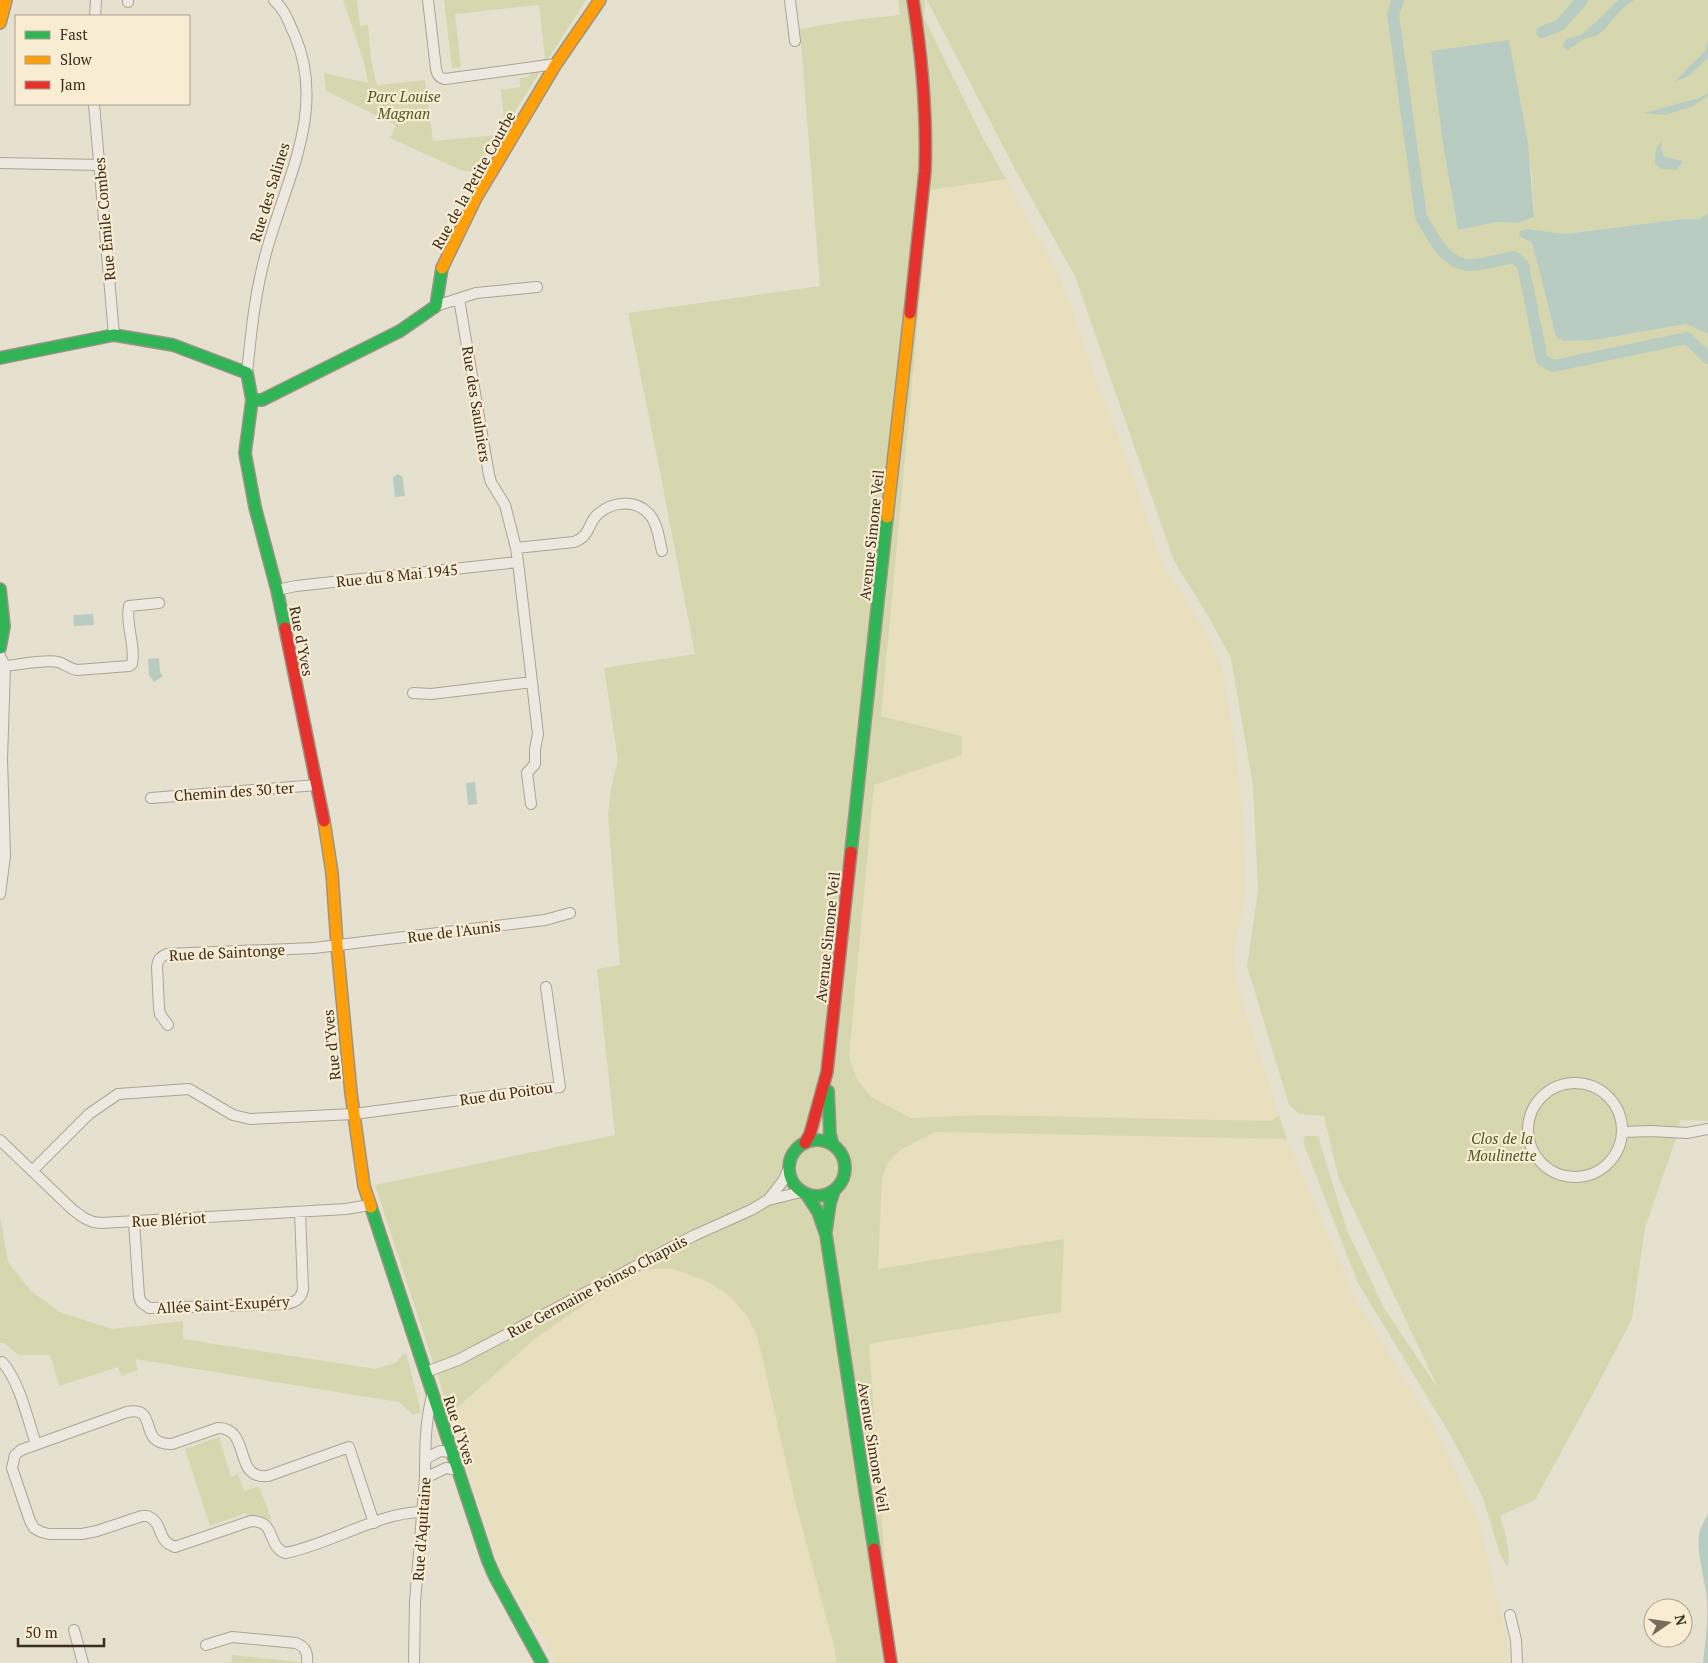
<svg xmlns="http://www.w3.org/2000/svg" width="1708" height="1663" font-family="'PT Serif',serif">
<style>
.farmland{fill:#e7dfbd}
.green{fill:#d7d7af;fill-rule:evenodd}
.water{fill:#b8ccc1}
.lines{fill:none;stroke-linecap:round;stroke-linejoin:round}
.canal{stroke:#b8ccc1;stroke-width:12}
.street-casing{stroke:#aca496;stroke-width:12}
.fast-casing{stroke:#9b9486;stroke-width:14}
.slow-casing{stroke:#9b9486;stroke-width:14}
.jam-casing{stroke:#9b9486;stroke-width:14}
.street{stroke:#eee9e0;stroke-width:10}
.fast{stroke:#30b455;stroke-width:11}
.slow{stroke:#ff9f0a;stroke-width:11}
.jam{stroke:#e5322d;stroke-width:11}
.labels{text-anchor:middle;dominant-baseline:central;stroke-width:4.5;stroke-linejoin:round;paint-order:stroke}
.park-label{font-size:15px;font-style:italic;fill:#4c5a22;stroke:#f8edd3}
.street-label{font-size:15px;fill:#3c2c1d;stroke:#f8edd3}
</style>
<rect width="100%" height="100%" fill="#e6e0ce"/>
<path class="farmland" d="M1006,179l51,92 14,35 16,49 44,115 31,93 45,70 16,37 11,67 9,79 3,76 -11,53v29l11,39 41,126 69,161 80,129 43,92 27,113 2,29h-953l-11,-24 -43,-67 -51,-158 86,-76 90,-62 23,-7h24l34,12 24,16 16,19 11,23 111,5 13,-165 6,-17 12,-12 -12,-43 -17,-10 -14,-18 -8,-21 25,-274 88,-29v-19l-81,-20 49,-526z"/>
<path class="green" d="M343,0h14l3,26 8,-1 3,35 6,25 48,-5 8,61 64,-6 7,-17 -3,-28 19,-3v-9l8,-1 17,-20 -6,-52 -84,9 6,53 -9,1 -8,-68h142l-109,171h-14l-73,-33 6,-13 -70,-34 -2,-18 44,10 -4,-21z
M898,0h27l-1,18 59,120 23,41 -76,11 -49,526 81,20v19l-88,30 -25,273 8,21 14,18 40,21 69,-3 290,6 9,-5 8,23 -352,-7 -35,18 -12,12 -6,17 -4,90 186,-30 -3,73 -192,32 23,319h-56l-1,-13 -40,-149 -37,-162 -11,-23 -16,-19 -24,-16 -34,-12h-24l-23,7 -90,62 -86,76 -75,-229 240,-50 -18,-166 23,-4 -12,-149 3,-28 7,-28 -14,-92 91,-14 -37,-192 -30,-149 192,-27 -20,-257 54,-9 46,-5z
M927,0h781v213l-9,6h-17l-117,15 -37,-5 -9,7 13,7 24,94 39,3 91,-16 22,10v787l-28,-1 -2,13 -33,95 -13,91 -36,69 -61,112 -35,16c3,11 13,40 7,51l-7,-13 -18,-59 -31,-59 -93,-153 -55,-141 2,-6h13l29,94 37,78 55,82 -100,-211 -15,-63 -24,-2 -11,-9 -42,-139 11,-75 -5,-105 -22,-128 -24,-44 -33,-53 -99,-285 -59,-105zM1431,51l92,70 9,56 2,40 -15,6 -22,-1 -39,8 -15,-85z
M0,1216l8,46 23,29 29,21 52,17 71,-8v18l192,30 20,-6 11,-11 15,60 -8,3 -14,-13 -264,-43 3,11 -17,6 -3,-9 -59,19 -9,-31h-32l-14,-12h-4z
M219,1437l12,40 7,-3 6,17 15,-5 13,35 -11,-6h-14l-2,-2 -35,13 -25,-77z
M232,1655l68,7v1h-69z"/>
<path class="water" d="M1618,0h16l-12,9 -18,21 -8,6 -10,2 -20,13 -3,-6 3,-6 15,-4 16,-14z
M1509,40l19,103 6,74 -15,6 -22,-1 -39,8 -15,-85 -12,-94z
M1708,41v17l-19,18 -15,6 31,-31z
M1708,93v3l-17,11 -26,8 -21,-2 55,-15z
M1662,141l-1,8 3,8 19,4 -6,9 -15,-1 -7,-5 1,-16z
M1708,213v121l-22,-10 -91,16 -31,1 -8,-4 -24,-94 -13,-7 1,-5 8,-2 37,5 117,-15h17z
M397,474l5,2 3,20 -10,1 -2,-19z
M93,614l1,11 -20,1 -1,-11z
M159,658l1,14 3,4 -9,6 -5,-7 -1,-16z
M475,782l2,22 -9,1 -2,-22z
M1708,1514v149h-5c2,-19 5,-39 4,-58 0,-21 -11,-50 -8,-70 1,-7 6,-15 9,-21z"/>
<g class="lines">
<path class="canal" d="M1398,0l-5,14 28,203c11,18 23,46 47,48 12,1 33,-6 46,-8l9,8 19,95 11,6 134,-28 21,20
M1542,32l18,-7 22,-25"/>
<defs>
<path id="street" d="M428,0l8,69c1,6 3,9 9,10l111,-15
M790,0l5,41
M128,2v-2
M95,16l1,-16
M94,104l20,231
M0,163l100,2
M459,299l30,176 2,7 14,23 11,43
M436,306l40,-13 61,-6
M247,373c4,-40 8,-81 19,-120 19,-72 61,-142 29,-217 -6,-13 -10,-26 -21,-36
M518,562l20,172 -3,15v15l-8,9 4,31
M277,590l19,-4 222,-24 -2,-14 58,-6c17,-6 13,-18 24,-28 15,-13 38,-15 52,1 8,10 9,24 12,36
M0,656l5,10 -3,93 3,97 -5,38
M5,666c13,-1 41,-7 53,-4 7,2 12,7 19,8l52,-4 3,-2c4,-19 -7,-39 -3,-58l30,-3
M413,693l18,1 101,-12
M151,798l166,-13
M168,1025l-8,-11 -1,-6 -2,-41c1,-8 3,-10 10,-13l147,-6 231,-28 25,-7
M1528 1130a47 47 0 1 1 94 0a47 47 0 1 1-94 0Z
M1623,1132l28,-1 36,2 21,-4
M0,1140l73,70 11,8 9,4 8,1 245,-14 24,-4
M32,1171l57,-57 29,-20 71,-5 44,26 17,4 104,-5 206,-27 -14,-100
M768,1200l15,-19 6,-13
M134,1222l5,74 2,6 8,6 137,-4c10,-2 15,-5 17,-15l-3,-77
M2,1362c17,18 26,58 34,82
M426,1372l32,-12 235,-124 58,-26 17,-10 33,-8
M425,1459l15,-8 11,1
M425,1478l21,-10 12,2
M374,1523l-25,-76 -81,29c-36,4 -16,-48 -50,-48l-46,16c-36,1 -12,-39 -45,-32l-106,38 -6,5 -3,13 18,53 4,7 7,4 8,2h33l15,-3 45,-15h5c18,7 8,24 28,31l76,-26c26,0 15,24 34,32 44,-8 94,-41 137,-41
M1510,1615l6,25 1,23
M74,1630l9,33
M206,1645l26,-8 64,6c10,4 12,10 11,20
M414,1663l1,-61 10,-124c0,-27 0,-56 7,-82"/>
<path id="fast" d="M0,358l114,-23 59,10 74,28 5,27 -7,53 10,54 22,83 8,38
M252,400h10l138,-69 36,-25 6,-38
M0,589l4,37 -4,22
M851,852l36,-335
M828,1091l2,43 3,11
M789 1168a28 28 0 1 1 56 0a28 28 0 1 1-56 0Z
M807,1195l11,17 8,23 48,314
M371,1207l117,354 7,16 47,86
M826,1231l4,-28 4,-12"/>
<path id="slow" d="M0,23l6,-23
M442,268l34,-70 80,-134 44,-64
M887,517l23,-204
M324,821l8,52 5,72 14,148 13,93 7,21"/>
<path id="jam" d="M910,313l15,-142c2,-58 -3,-114 -12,-171
M285,628l39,193
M805,1143l5,-9 17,-62 24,-220
M874,1549l17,114"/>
</defs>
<use href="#street" class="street-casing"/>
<use href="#fast" class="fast-casing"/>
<use href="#slow" class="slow-casing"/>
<use href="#jam" class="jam-casing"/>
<use href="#street" class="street"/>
<use href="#fast" class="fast"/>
<use href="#slow" class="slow"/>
<use href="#jam" class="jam"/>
</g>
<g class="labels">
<g class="park-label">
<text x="404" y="96">Parc Louise<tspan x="404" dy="17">Magnan</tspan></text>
<text x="1502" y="1138">Clos de la<tspan x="1502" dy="17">Moulinette</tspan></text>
</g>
<g class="street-label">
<text transform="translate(473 180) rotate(-61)">Rue de la Petite Courbe</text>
<text transform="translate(269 192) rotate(-73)">Rue des Salines</text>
<text transform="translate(104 219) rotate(-95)">Rue Émile Combes</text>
<text transform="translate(477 404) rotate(81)">Rue des Saulniers</text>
<text transform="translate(871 535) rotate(-84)">Avenue Simone Veil</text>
<text transform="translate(397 575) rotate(-6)">Rue du 8 Mai 1945</text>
<text transform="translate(302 641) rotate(79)">Rue d'Yves</text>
<text transform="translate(234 791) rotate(-4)">Chemin des 30 ter</text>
<text transform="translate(454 931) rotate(-7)">Rue de l'Aunis</text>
<text transform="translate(827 937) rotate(-84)">Avenue Simone Veil</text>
<text transform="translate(227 952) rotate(-3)">Rue de Saintonge</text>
<text transform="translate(331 1045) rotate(-96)">Rue d'Yves</text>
<text transform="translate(506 1093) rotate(-8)">Rue du Poitou</text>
<text transform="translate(169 1219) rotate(-3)">Rue Blériot</text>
<text transform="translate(597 1286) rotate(-28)">Rue Germaine Poinso Chapuis</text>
<text transform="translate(223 1304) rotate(-3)">Allée Saint-Exupéry</text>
<text transform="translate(460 1430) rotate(72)">Rue d'Yves</text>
<text transform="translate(874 1447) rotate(81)">Avenue Simone Veil</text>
<text transform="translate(421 1529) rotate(-86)">Rue d'Aquitaine</text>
</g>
</g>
<rect x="15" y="15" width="175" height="90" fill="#f8edd3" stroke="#ada08a"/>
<rect x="25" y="31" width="25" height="8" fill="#30b455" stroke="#ada08a"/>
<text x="60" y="40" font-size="15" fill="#3c2c1d">Fast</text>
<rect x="25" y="56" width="25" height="8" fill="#ff9f0a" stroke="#ada08a"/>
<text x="60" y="65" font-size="15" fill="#3c2c1d">Slow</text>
<rect x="25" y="81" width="25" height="8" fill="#e5322d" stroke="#ada08a"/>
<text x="60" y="90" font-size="15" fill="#3c2c1d">Jam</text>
<g transform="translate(1668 1623) rotate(77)"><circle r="24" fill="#f8edd3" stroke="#ada08a"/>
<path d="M0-4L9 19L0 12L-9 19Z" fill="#786b5b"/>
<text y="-8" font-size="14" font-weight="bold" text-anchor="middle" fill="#3c2c1d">N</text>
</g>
<path d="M18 1638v8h86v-8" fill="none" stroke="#3c2c1d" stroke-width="2.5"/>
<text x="25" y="1638" font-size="15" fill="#3c2c1d" stroke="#f8edd3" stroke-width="4" paint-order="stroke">50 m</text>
</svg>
